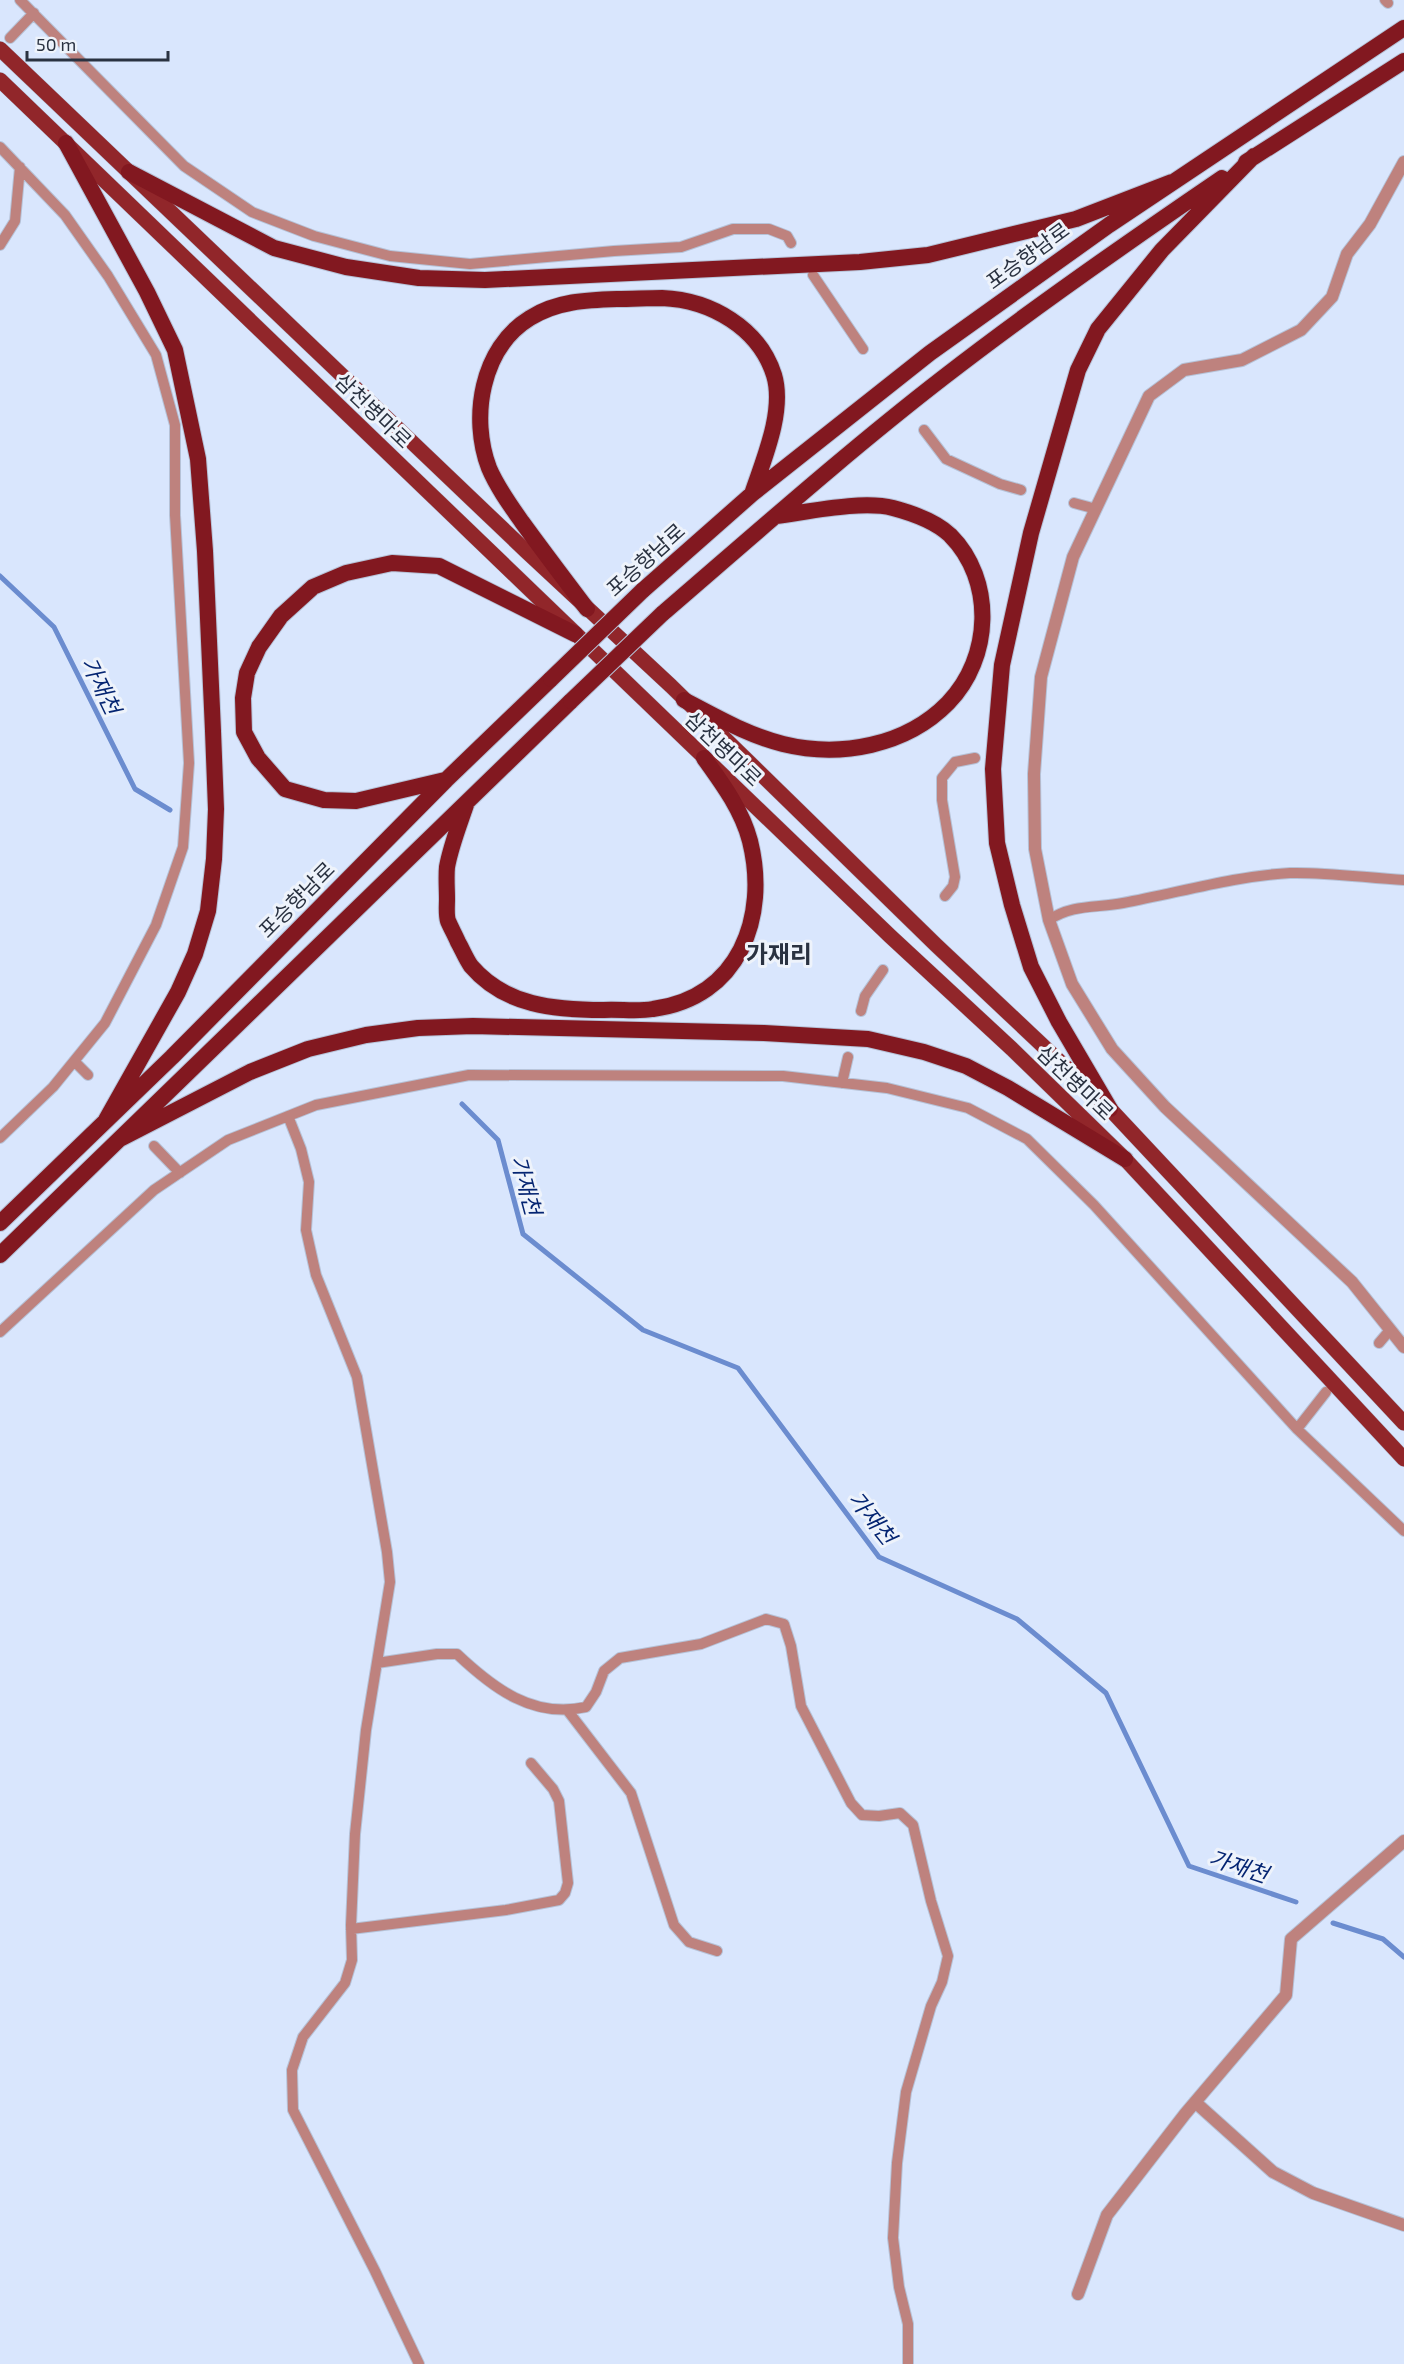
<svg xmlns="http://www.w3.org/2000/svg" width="1404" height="2364" font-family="'Exo 2','Noto Sans KR',sans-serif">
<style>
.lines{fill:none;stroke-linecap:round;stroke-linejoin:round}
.stream{stroke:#6b8ccf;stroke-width:5}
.service-casing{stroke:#b6c2d7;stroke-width:12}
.minor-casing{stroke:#b6c2d7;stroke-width:14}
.primary-casing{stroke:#b6c2d7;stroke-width:16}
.trunk-casing{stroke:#b6c2d7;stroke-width:18}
.service{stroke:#be827e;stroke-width:10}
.minor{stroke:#be827e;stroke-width:12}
.primary{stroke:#91262a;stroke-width:15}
.trunk{stroke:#821820;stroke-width:16}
.trunk-bridge-casing{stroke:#b6c2d7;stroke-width:18;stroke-linecap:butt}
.trunk-bridge{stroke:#821820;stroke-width:16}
.labels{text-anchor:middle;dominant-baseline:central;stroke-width:6;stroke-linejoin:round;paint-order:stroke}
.street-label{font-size:21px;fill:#2a3241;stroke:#eef3fb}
.water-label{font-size:22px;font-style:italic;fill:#052572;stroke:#eef3fb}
.quarter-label{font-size:24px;font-weight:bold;fill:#2a3241;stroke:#eef3fb}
</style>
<rect width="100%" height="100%" fill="#d9e6fd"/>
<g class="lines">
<path class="stream" d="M0,576l54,51 81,162 35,21
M462,1104l36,36 25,94 120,96 95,38 141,189 138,62 89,74 83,173 107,36
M1333,1923l50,16 21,18"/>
<defs>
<path id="service" d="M20,0l164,166 68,46 62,24 76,20 80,8 144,-13 67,-4 52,-18h36l18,7 4,7
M1385,0l3,3
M10,38l24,-25
M0,147l65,68 43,61 48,79 19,70v90l14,248 -6,84 -27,78 -51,98 -52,64 -53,51
M0,245l15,-24 5,-54
M813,275l50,74
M924,430l22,29 54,25 21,6
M1074,503l22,6
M945,896l8,-10 2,-9 -13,-77v-22l13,-16 20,-4
M1049,920c23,-16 48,-12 74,-17 55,-10 111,-27 167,-30 36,-1 77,5 114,7
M861,1011l4,-15 18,-26
M74,1061l14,14
M842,1083l6,-26
M288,1116l13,33 8,33 -3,48 10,45 41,102 30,175 3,30 -24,148 -11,104 -4,91 1,35 -7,23 -42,54 -11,33 1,40 82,161 44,93
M154,1146l26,27
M0,1332l154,-142 74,-50 88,-35 153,-30 314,1 104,12 81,20 59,31 67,66 203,224 107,102
M1379,1343l11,-13
M1297,1429l29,-37
M377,1663l60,-9h20c36,34 76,65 129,53l10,-15 8,-21 16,-13 81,-14 65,-25 18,5 7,22 10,60 50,97 11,12 17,1 21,-3 13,12 18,76 17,55 -6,26 -11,24 -25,86 -9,71 -4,75 6,49 9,37v40
M568,1711l63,82 43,132 15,17 28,9
M351,1929l155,-19 53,-10 6,-7 3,-10 -9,-82 -6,-12 -22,-26"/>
<path id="minor" d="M1404,162l-34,62 -23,30 -15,43 -31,33 -59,30 -58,10 -35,26 -76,161 -32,120 -7,97 1,75 14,71 23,64 40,65 53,58 187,175 52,65
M1195,2102l78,70 40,21 91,32
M1078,2294l29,-79 78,-101 101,-119 5,-56 113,-98"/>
<path id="primary" d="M0,49l526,502 145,135 265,259 174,164 294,314
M0,80l890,856 122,113 113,110 279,300"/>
<path id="trunk" d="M66,143l81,149 28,58 23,109 7,92 8,180 3,78 -2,50 -6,52 -13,43 -17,38 -72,128
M1246,162l158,-101
M129,172l145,76 72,19 73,11 66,2 375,-18 68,-7 148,-36 96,-37
M642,591l110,-97 178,-141 179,-128 295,-197
M587,609c-22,-29 -44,-58 -65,-87 -12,-17 -25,-35 -33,-54 -19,-50 -8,-120 41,-150 27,-17 57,-18 87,-19 15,0 30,-1 45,-1 49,2 97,30 112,77 11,36 -11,86 -22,119
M662,614c93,-80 185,-162 282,-237 90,-70 184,-135 278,-199
M684,700c33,17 63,35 99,44 57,14 123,2 165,-41 44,-45 47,-123 2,-168 -15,-14 -38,-22 -57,-27 -31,-8 -85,4 -117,8
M445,780l-89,21 -32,-1 -39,-11 -27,-31 -14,-26 -1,-34 4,-25 12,-26 22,-31 32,-29 33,-14 46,-10 47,3 136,68
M467,802c-7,21 -16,43 -20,65 -1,10 0,22 0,32 0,7 -1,16 1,22 3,7 7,14 10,21 4,7 8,17 13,24 34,40 84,44 133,44 16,-1 33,2 49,-1 86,-11 116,-92 97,-168 -8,-31 -28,-58 -46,-83
M1110,1109l-51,-87 -28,-55 -19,-62 -15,-62 -4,-74 9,-104 29,-132 47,-163 20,-41 64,-79 92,-94
M120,1139l130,-67 58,-23 58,-14 52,-7 55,-2 291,7 104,6 56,13 42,14 42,22 117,71
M0,1223l172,-166 274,-277 105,-101
M0,1255l571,-554"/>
</defs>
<use href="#service" class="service-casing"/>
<use href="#minor" class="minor-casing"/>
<use href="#primary" class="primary-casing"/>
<use href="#trunk" class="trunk-casing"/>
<use href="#service" class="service"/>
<use href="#minor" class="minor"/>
<use href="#primary" class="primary"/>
<use href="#trunk" class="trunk"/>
<defs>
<path id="trunk-bridge" d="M551,679l91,-88
M571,701l91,-87"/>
</defs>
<use href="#trunk-bridge" class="trunk-bridge-casing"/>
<use href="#trunk-bridge" class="trunk-bridge"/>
</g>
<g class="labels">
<g class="street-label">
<text transform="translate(1027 255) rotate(-36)">포승향남로</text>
<text transform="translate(374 410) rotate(44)">삼천병마로</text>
<text transform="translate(645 559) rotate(-42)">포승향남로</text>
<text transform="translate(724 748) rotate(44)">삼천병마로</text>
<text transform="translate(296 899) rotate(-45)">포승향남로</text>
<text transform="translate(1076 1082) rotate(44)">삼천병마로</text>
</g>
<g class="water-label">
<text transform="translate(102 685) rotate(64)">가재천</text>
<text transform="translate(527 1185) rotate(75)">가재천</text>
<text transform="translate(873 1517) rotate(51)">가재천</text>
<text transform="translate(1239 1865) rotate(18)">가재천</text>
</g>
<g class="quarter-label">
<text x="779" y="953">가재리</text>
</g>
</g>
<path d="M27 51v9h141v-9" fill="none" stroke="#2a3241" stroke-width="3"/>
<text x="36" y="51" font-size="18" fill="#2a3241" stroke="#eef3fb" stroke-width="4.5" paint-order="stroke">50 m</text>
</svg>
